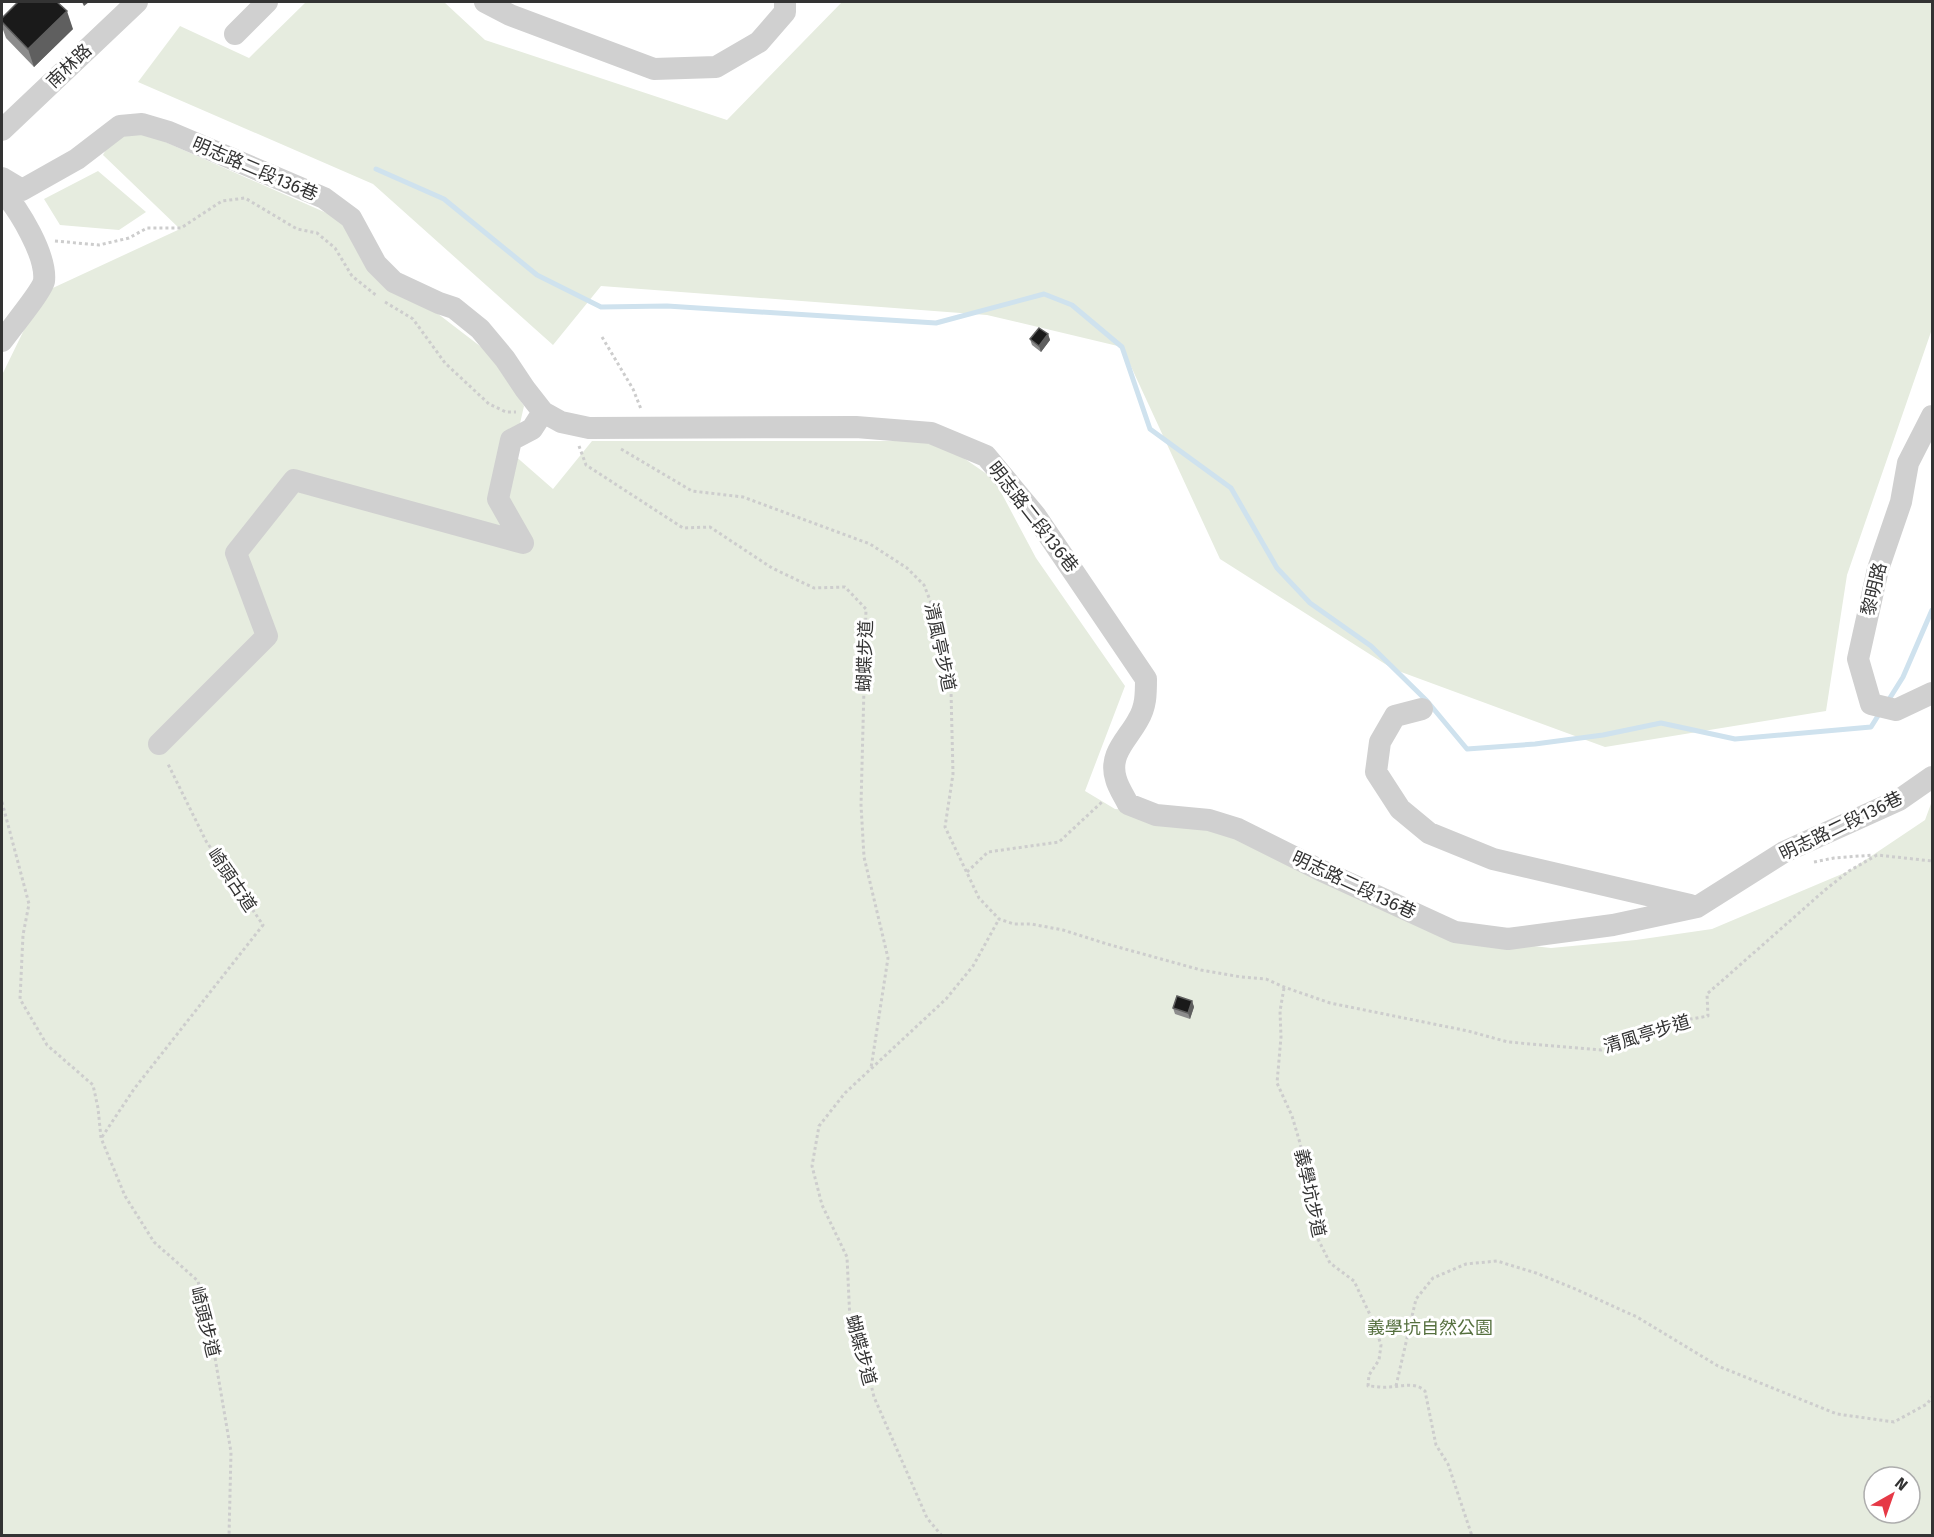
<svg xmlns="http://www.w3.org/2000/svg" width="1934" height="1537" font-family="'Fira Sans','Noto Sans TC',sans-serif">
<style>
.green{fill:#e6ecdf;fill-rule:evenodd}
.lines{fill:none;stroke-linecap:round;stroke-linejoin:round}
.stream{stroke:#cfe2ee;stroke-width:5}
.path{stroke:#cdcdcd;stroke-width:3;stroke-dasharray:3 3;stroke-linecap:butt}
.minor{stroke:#d0d0d0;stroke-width:22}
.wall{fill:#8c8c8c}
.shaded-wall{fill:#5f5f5f}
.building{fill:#1a1a1a;stroke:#5f5f5f;stroke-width:1.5}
.labels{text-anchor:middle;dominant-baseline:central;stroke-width:6;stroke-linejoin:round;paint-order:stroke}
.street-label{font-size:18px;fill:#333;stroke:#fff}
.park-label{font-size:18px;fill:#56703f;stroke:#fff}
</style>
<rect width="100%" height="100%" fill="#fff"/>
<path class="green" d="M306,2h138l41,38 242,80 115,-118h1090v327l-85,246 -21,136 -221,36 -212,-78 -173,-110 -98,-212 -135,-32 -386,-29 -48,59 -180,-161 -235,-102 42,-56 69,32z
M120,122l227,100 43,55 99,76 35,53 -11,48 40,35 39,-48h347l55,38 42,79 89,128 -40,105 30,18 77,6 256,122 103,11 85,-8 76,-11 137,-58 76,-51 7,-19v734h-1930v-1160l40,-82 138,-64 -77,-74zM1874,1477h36v36h-36z
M98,171l48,41 -27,18 -59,-5 -16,-26z"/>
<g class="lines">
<path class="stream" d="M376,169l68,30 93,76 64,32 66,-1 269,17 108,-29 28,11 50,42 28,82 81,59 46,80 33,35 61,43 56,55 40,48 68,-5 68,-9 58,-12 74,16 136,-12 10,-16
M1888,701l15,-24 29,-67"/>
<path class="path" d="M55,241l44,4 30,-7 18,-10h34l41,-27 23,-3 52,31 20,4 18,15 17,28 25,20
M385,302l28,17 32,44 44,41 17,8h10
M602,337l31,52 8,20
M579,446l7,19 97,63 27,-1 62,41 42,20 31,-1 21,22 -5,196 3,52 24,101 -17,110
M621,449l71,42 51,6 127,47 37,24 17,17 9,23 18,83 2,83 -8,53 34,71 20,21 15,5h17l32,6 44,14 94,26 40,7 25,2 18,8 46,16 138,28 40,11 93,8 84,-30 23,-4 -1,-22 118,-104 24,-19 28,-16 55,6
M2,802l27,102 -6,31 -3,64 27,46 46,40 5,23 3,30 24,58 29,46 44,39 14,59 19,112 -2,84
M1814,862l20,-4 39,-3
M967,872l21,-20 71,-10 44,-41
M1284,988l-4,23 1,26 -4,46 15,33 8,27 16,72v20l14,28 24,18 20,42 7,22 -2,15 -10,15 -1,11c7,0 14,2 20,1 13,0 26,-6 37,4l11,54 12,19 24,72
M102,1137l32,-48 129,-164 -57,-84 -39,-79
M1396,1386l20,-87 17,-21 33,-14 31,-3 39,12 37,15 64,29 81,49 119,48 57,8 33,-18 5,-7
M942,1536l-15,-18 -53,-121 -12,-50 -12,-26 -3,-64 -25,-52 -10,-39 7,-40 26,-33 101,-94 27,-33 26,-47"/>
<path class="minor" d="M485,2l25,13 144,54 62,-2 43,-25 26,-30v-10
M235,34l32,-32
M2,130l135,-128
M2,178l20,12 55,-31 43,-33 22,-2 27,8 155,66 27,20 25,46 18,18 45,21 15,5 26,21 25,30 20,30 18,23 18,10 28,6 267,-1 75,6 55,23 49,59 111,164c0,15 0,28 -8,41 -10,19 -30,34 -22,59 2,8 8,17 12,25l28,11 53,5 29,9 82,41 135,62 53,7 105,-14 84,-18 87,-55 115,-52 33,-23
M2,191c17,18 45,65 42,90 -2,10 -35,50 -42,60
M1932,416l-24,47 -7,39 -23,67 -20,90 13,45 25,6 36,-17
M1422,709l-27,7 -15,26 -4,30 24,37 29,24 64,26 197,46
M159,744l108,-108 -31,-83 58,-73 229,63 -25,-44 13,-59 21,-11 11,-17"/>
</g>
<path class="wall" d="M2,18l71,11 -39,38 -28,-29 -4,-11z
M1048,334l2,6 -9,12 -9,-7 -2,-6z
M1192,1001l2,6 -4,12 -15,-5 -2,-6z"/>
<path class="shaded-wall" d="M82,2h7l-5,4z
M67,11l6,18 -39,38 -6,-18z
M1048,334l2,6 -9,12 -2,-6z
M1192,1001l2,6 -4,12 -2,-6z"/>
<path class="building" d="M18,2h39l10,9 -39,38 -26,-27v-4z
M1039,328l9,6 -9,12 -9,-7z
M1177,996l15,5 -4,12 -15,-5z"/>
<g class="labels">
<g class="street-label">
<text transform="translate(69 66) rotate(-44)">南林路</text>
<text transform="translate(255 169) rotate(23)">明志路二段136巷</text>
<text transform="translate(1033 517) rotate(52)">明志路二段136巷</text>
<text transform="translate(1874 589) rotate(-76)">黎明路</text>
<text transform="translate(940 647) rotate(78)">清風亭步道</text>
<text transform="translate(865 656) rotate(-88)">蝴蝶步道</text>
<text transform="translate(1841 826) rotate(-26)">明志路二段136巷</text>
<text transform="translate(232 880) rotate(56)">崎頭古道</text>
<text transform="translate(1354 885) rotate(25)">明志路二段136巷</text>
<text transform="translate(1647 1034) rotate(-17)">清風亭步道</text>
<text transform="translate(1310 1193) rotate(78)">義學坑步道</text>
<text transform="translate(205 1322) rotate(76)">崎頭步道</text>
<text transform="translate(861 1350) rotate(75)">蝴蝶步道</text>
</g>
<g class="park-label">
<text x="1430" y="1328">義學坑自然公園</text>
</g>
</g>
<rect width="1934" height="1537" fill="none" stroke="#333333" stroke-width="6"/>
<g transform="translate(1892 1495) rotate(40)"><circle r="28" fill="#ffffff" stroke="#adadad" stroke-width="1.5"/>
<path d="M0-4.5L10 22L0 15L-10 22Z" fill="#e63946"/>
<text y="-9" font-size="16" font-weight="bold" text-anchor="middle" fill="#333333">N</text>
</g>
</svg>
